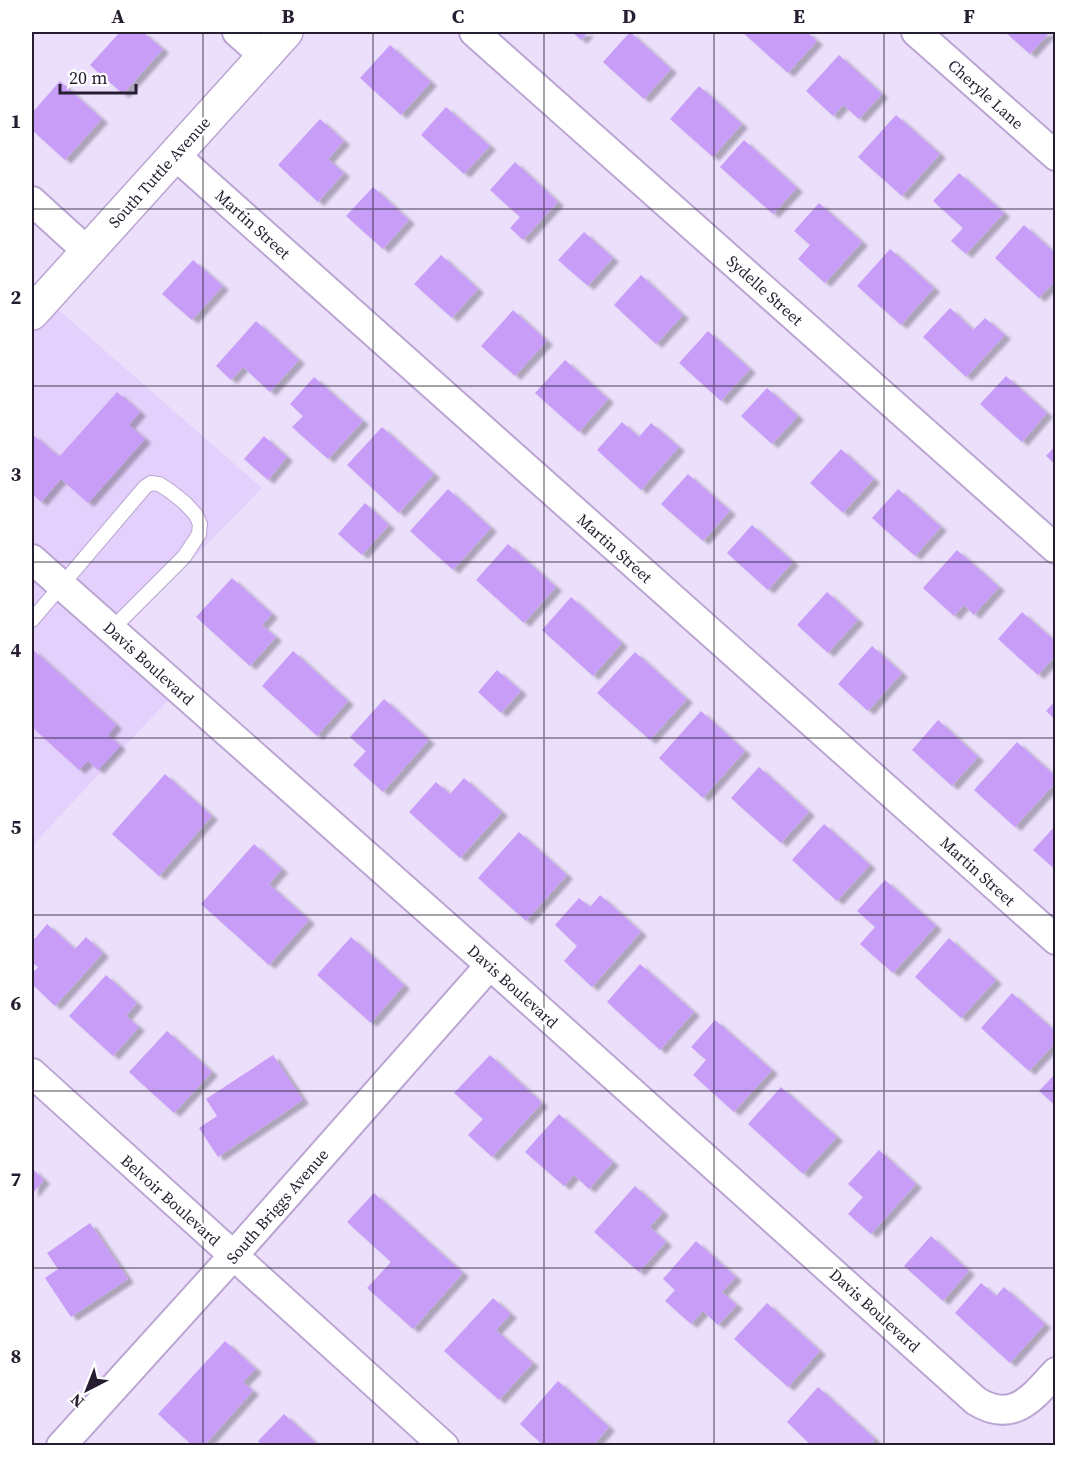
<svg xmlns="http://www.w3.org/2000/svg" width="1087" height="1477" font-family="'Source Serif 4',serif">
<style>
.built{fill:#e4d0fc}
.building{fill:#c89df8;filter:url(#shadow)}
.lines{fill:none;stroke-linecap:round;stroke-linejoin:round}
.service-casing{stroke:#baa5d3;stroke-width:16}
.minor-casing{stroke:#baa5d3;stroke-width:32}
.secondary-casing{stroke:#baa5d3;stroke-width:36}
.service{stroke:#fff;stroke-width:14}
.minor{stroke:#fff;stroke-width:28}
.secondary{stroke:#fff;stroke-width:33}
.grid{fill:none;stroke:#261e30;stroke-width:1.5;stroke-opacity:0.55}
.labels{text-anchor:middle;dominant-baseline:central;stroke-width:5;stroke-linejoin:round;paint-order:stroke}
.street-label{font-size:16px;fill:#261e30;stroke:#fff}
.neatline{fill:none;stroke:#261e30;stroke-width:2}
.grid-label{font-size:20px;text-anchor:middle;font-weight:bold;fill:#261e30}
</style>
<defs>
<filter id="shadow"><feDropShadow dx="6" dy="4" stdDeviation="1.5" flood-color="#0004"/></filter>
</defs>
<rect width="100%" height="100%" fill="#ebdffc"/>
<path class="built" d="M55,307l207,181 -134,137 -96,-85v-207z
M32,579l136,121 -136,146z"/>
<path class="building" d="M120,32h23l20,17 -40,45 -33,-29z
M572,32h16l-7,8z
M630,32l41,37 -27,30 -41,-37z
M742,32h65l10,9 -29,32z
M1005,32h45l-20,22z
M390,45l41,37 -30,33 -41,-37z
M839,55l43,39 -23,25 -16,-14 -10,11 -27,-25z
M60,81l42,38 -37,41 -33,-30v-17z
M699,86l43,38 -29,33 -43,-38z
M446,107l44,39 -26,28 -43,-39z
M896,115l44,39 -38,42 -44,-39z
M320,119l24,22 -16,18 16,14 -26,29 -40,-37z
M744,140l53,48 -24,26 -53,-47z
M515,162l43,40 -35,38 -13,-12 10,-11 -30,-27z
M959,173l45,40 -38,41 -15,-13 12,-13 -30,-27z
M373,187l36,33 -26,29 -37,-33z
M819,203l43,39 -37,41 -27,-24 12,-14 -16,-14z
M1024,225l32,29v26l-17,18 -44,-40z
M584,232l29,26 -25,28 -30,-26z
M890,249l44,39 -33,37 -44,-39z
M441,255l37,34 -26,29 -38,-34z
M193,260l30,26 -31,34 -30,-26z
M641,275l42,40 -27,29 -42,-39z
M950,308l23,22 12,-12 20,17 -39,42 -43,-40z
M513,310l34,31 -32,35 -34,-30z
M256,321l43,39 -29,32 -27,-25 -12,13 -15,-14z
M708,331l42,38 -29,32 -42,-38z
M565,360l43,39 -29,33 -44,-39z
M1006,376l41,37 -25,29 -42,-38z
M314,377l49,44 -35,38 -36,-32 11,-11 -13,-12z
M767,388l31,28 -26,28 -31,-28z
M117,392l23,20 -11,13 16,14 -57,64 -27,-24 -20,23 -9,-8v-60l27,23z
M622,422l17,15 12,-14 28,24 -38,43 -44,-40z
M382,427l52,47 -35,39 -52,-48z
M264,436l23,21 -19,23 -24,-21z
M1056,445v20l-10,-9z
M841,449l33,30 -31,34 -33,-30z
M688,474l42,37 -27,30 -42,-37z
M448,489l43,39 -38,42 -43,-39z
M898,489l43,38 -26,29 -43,-38z
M365,503l24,22 -27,30 -24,-21z
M752,525l41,37 -25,28 -41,-37z
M508,544l48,43 -32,36 -48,-43z
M957,550l42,37 -25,28 -10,-10 -10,11 -31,-28z
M232,578l40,36 -10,11 14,12 -26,29 -54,-49z
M827,592l31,28 -30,33 -31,-28z
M571,597l51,46 -29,33 -51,-46z
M1022,612l34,30v13l-18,20 -40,-36z
M872,646l30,27 -34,38 -30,-27z
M32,649l84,76 -8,10 12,11 -22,24 -10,-9 -9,9 -47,-43z
M293,651l55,50 -31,35 -55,-50z
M635,652l52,47 -37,41 -53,-47z
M497,670l24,21 -20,22 -23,-21z
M384,699l45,41 -46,52 -30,-27 13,-14 -16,-14z
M1056,700v20l-10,-9z
M701,711l44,40 -42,47 -44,-40z
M938,720l40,37 -26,29 -40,-36z
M1017,742l39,35v5l-41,45 -41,-37z
M759,767l50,45 -28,31 -50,-45z
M165,774l47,42 -53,60 -47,-42z
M464,778l38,34 -42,46 -51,-46 27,-30 14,12z
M824,824l46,41 -33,36 -45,-41z
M1056,825v45l-23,-20z
M519,832l48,43 -41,46 -48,-43z
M254,844l28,25 -13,15 40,36 -40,45 -68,-61z
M885,880l51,46 -43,47 -33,-29 15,-17 -18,-16z
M600,895l41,37 -49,55 -28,-26 13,-15 -22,-21 24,-27 11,9z
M47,924l28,25 11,-12 17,16 -48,53 -23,-22v-10l6,-7 -6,-5v-20z
M351,937l53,48 -33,38 -54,-48z
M949,938l47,42 -35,38 -46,-41z
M640,964l54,48 -34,38 -53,-48z
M106,975l31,28 -11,13 13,11 -26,29 -44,-40z
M1012,993l44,39v10l-27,29 -48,-43z
M715,1020l57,50 -38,42 -41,-37 13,-15 -15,-13z
M167,1031l45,41 -38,41 -45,-41z
M273,1055l30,45 -85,57 -19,-29 18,-12 -11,-17z
M490,1055l52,48 -50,54 -24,-22 15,-16 -29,-26z
M1056,1073v33l-17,-15z
M781,1087l56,50 -34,37 -55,-50z
M559,1114l54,48 -24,27 -15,-14 -10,11 -39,-34z
M879,1150l37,34 -45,50 -23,-20 15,-17 -15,-13z
M32,1168l12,12 -12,14z
M635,1186l28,26 -13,15 16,15 -27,30 -45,-40z
M374,1193l89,80 -50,56 -46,-41 24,-26 -44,-40z
M90,1223l38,56 -57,38 -26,-39 13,-9 -11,-16z
M931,1236l38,35 -26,30 -39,-35z
M696,1241l40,36 -14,15 15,13 -19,20 -15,-14 -12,13 -26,-23 10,-11 -12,-11z
M981,1283l15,13 8,-9 41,37 -35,39 -55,-50z
M493,1298l18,16 -15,16 37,33 -34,37 -55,-49z
M767,1303l53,48 -32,36 -54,-48z
M225,1341l31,28 -13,13 10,9 -49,55h-11l-35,-32z
M558,1381l51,46 -16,19h-49l-24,-22z
M818,1387l57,52 -6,7h-57l-25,-24z
M284,1414l35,32h-56l-5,-5z"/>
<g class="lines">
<defs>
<path id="service" d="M32,620l113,-133 6,-4 8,1 11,7 15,12 11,12 4,9 -1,10 -15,23 -73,73"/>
<path id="minor" d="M237,32l27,24
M474,32l582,517
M916,32l140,124
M175,155l881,785
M32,201l55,50
M32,559l458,406 486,436c37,23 56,-3 80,-29
M32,1073l412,373
M61,1446l172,-190 257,-291"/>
<path id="secondary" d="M32,313l254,-281"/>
</defs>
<use href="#service" class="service-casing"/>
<use href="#minor" class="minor-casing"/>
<use href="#secondary" class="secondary-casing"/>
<use href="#service" class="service"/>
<use href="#minor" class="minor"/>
<use href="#secondary" class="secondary"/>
</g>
<path class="grid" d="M203,32v1414M373,32v1414M544,32v1414M714,32v1414M884,32v1414M32,209h1024M32,386h1024M32,562h1024M32,738h1024M32,915h1024M32,1091h1024M32,1268h1024"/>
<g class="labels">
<g class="street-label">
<text transform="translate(986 94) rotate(42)">Cheryle Lane</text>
<text transform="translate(159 172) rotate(-48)">South Tuttle Avenue</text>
<text transform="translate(253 224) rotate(42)">Martin Street</text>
<text transform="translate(765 290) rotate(42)">Sydelle Street</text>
<text transform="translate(615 548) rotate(42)">Martin Street</text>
<text transform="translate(149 663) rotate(42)">Davis Boulevard</text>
<text transform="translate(978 871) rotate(42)">Martin Street</text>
<text transform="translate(513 986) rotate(42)">Davis Boulevard</text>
<text transform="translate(171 1200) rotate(42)">Belvoir Boulevard</text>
<text transform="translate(277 1206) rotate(-49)">South Briggs Avenue</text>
<text transform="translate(875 1310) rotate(42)">Davis Boulevard</text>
</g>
</g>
<rect width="1087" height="1477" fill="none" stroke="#ffffff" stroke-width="66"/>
<g transform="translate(87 1390) rotate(222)" stroke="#ffffff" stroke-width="4.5" paint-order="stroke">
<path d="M0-4.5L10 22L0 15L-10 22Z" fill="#261e30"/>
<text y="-9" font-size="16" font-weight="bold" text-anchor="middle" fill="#261e30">N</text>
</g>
<path d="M60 84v9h76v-9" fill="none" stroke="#261e30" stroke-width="3"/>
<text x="69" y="84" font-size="18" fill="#261e30" stroke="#ffffff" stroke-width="4.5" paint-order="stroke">20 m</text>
<rect x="33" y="33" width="1021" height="1411" class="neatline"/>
<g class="grid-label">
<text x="118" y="23">A</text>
<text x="288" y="23">B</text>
<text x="458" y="23">C</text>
<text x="629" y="23">D</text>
<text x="799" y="23">E</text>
<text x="969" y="23">F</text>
<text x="16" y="128">1</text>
<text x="16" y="304">2</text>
<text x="16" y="481">3</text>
<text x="16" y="657">4</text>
<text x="16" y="834">5</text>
<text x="16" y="1010">6</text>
<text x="16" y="1186">7</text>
<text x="16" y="1363">8</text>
</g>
</svg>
